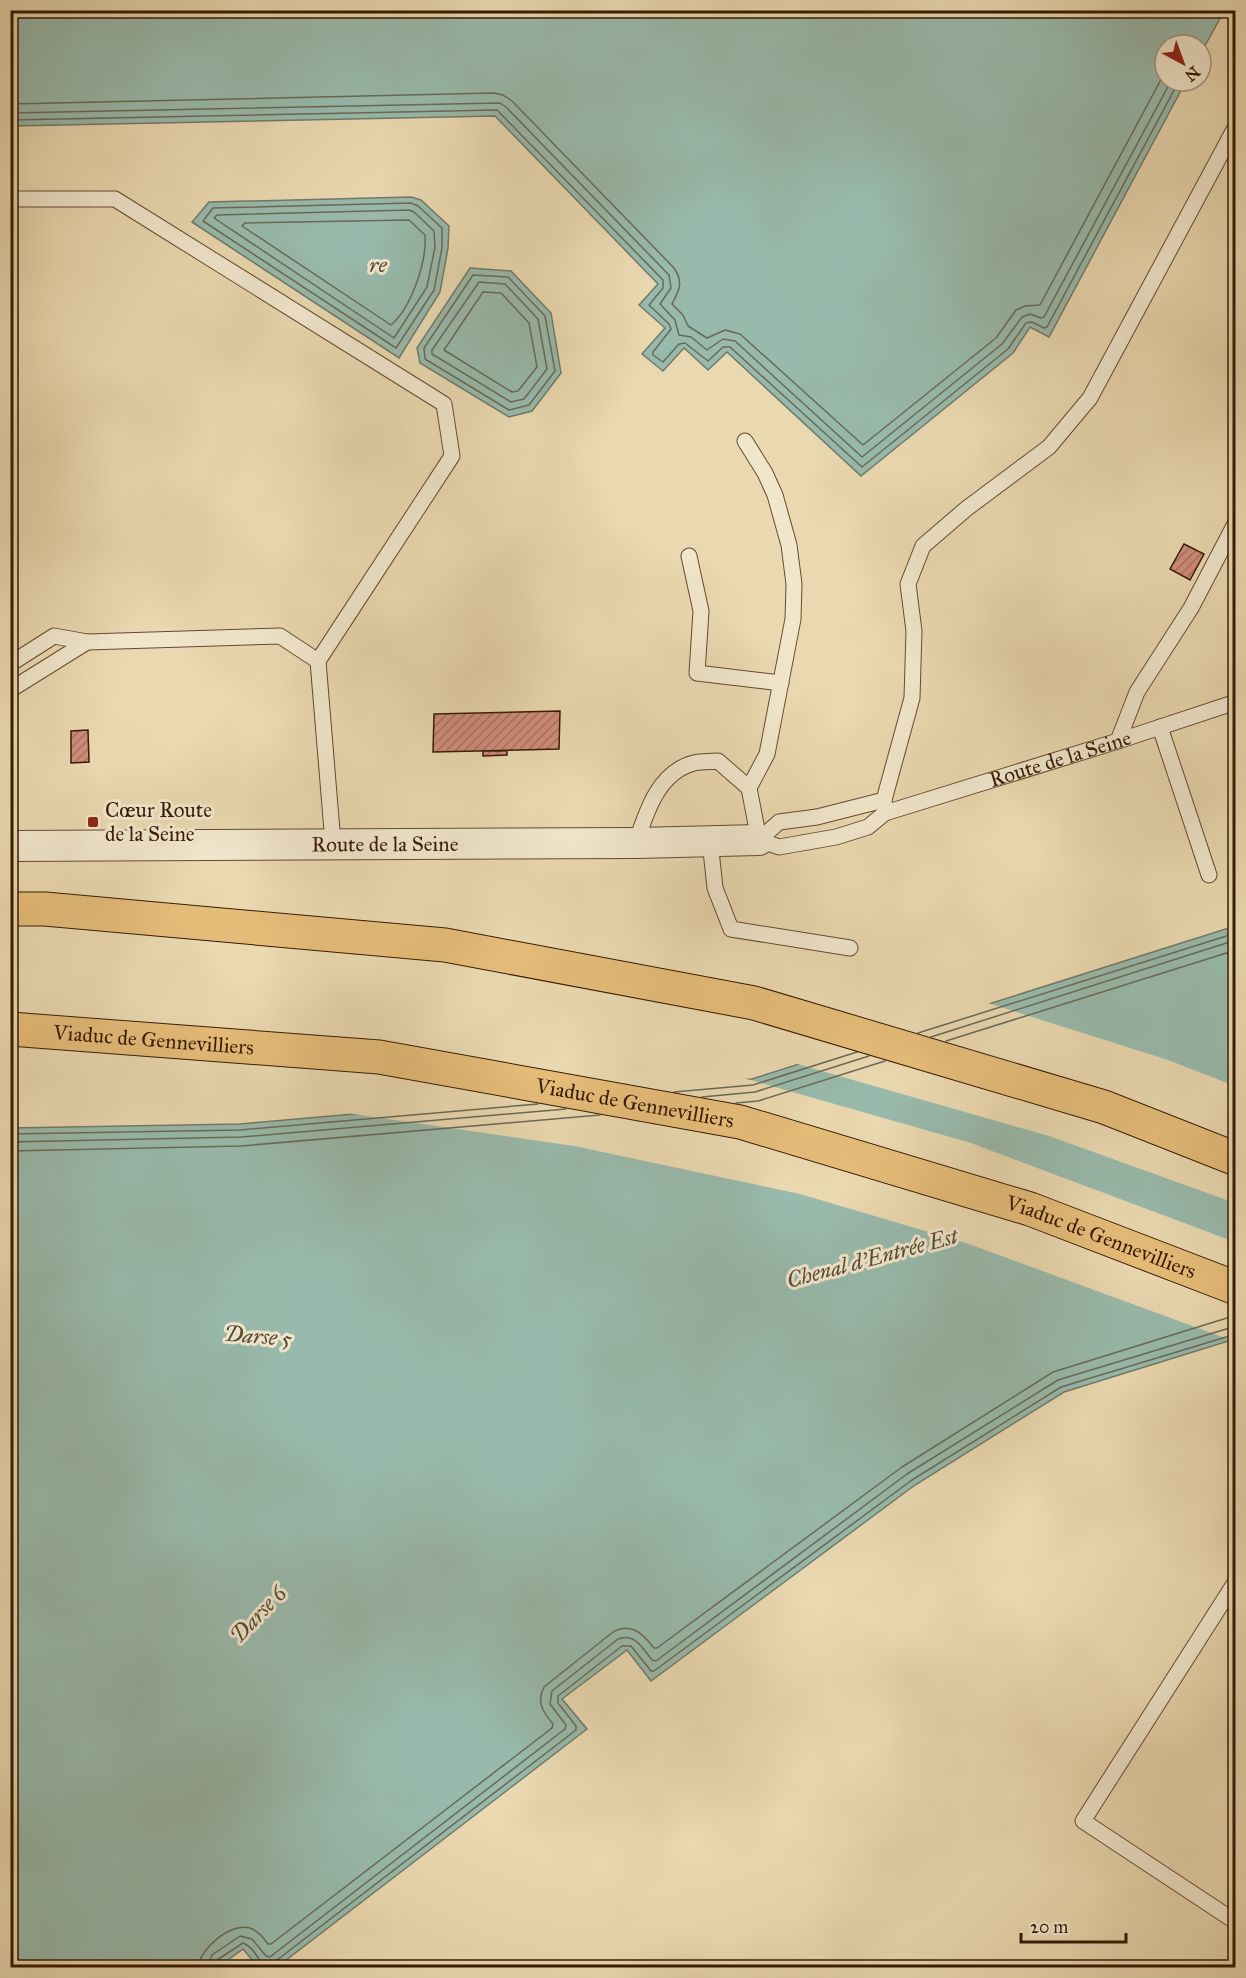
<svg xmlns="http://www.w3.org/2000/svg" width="1246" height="1978" font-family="'IM FELL Great Primer',serif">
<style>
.water{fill:#98baac;stroke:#717a69;stroke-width:1.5}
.pier{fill:#ead8b0}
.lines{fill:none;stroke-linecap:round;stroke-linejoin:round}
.shore{stroke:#686a58;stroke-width:1.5}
.building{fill:url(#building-hatch);stroke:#371a04;stroke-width:1.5}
.service-casing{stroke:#644a2f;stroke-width:17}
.minor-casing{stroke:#644a2f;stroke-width:32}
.motorway-casing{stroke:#371a04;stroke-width:35}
.service{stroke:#f1e6cc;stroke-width:15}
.minor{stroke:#f1e6cc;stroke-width:30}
.motorway{stroke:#e5bc78;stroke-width:33}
.poi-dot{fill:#8f2418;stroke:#f1e6cc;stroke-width:2}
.labels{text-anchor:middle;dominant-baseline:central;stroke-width:6;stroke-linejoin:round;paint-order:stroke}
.street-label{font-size:21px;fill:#371a04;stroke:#f1e6cc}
.poi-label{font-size:21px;fill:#371a04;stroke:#f1e6cc;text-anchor:start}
.water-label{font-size:22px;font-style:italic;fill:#544a36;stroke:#f1e6cc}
</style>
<defs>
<pattern id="building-hatch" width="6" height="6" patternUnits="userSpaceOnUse" patternTransform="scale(1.5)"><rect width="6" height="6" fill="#cf8d7b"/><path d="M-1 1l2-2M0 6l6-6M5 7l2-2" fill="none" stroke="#a97263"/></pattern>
</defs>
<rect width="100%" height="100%" fill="#ead8b0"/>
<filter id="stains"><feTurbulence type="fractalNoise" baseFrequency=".00333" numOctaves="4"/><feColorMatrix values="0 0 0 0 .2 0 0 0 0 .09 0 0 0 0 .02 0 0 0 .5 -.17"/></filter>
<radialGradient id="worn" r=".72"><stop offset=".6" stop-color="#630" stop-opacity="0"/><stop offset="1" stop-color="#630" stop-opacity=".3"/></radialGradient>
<path class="water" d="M10,11l1,-1 1213,1 -23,42v-8h-36v36h21l-137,256 -19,-10 -17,26 -152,123 -134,-124 -19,18 -24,-22 -21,23 -21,-17 23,-26 -26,-23 19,-21 -163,-168 -484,10z
M411,197l10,3 28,26 -1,22 -8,44 -41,66 -207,-136 17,-20z
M470,268l41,3 40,42 10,60 -29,38 -23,6 -89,-54 -3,-15z
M1235,926v413l-171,53 -149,93 -264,196 -24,-31 -65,49 25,30 -310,238h-19l-15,-18 -25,18h-207l-1,-839 230,-4 512,-45z"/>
<path class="pier" d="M985,1002l183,58 67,26v117l-186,-67 -255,-73z
M740,1077l231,66 264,99 1,100 -270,-99 -166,-49 -226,-48 -234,-34z"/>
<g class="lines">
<path class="shore" d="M10,104l484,-11 9,2 9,6 162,167c10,14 5,23 -2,36l11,11 5,11 19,12 18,-8 15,4 123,111 133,-107 20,-28 9,-4 15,-1 125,-233
M10,113l490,-10 6,4 163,168 2,13 -11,16 15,16 4,15 12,2 16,13 16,-11 12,2 127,116 140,-113 20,-27 8,-3 11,4 3,-1 127,-236
M10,120l487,-10 166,170v8l-14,17 20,19 2,5 -18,23v3l10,7 16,-18 6,-1 23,18 15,-14h7l132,120 146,-118 18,-26 6,-1 12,6 3,-1 132,-246
M411,203l7,3 24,22v20l-8,42 -38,58 -193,-127 10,-13z
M409,210l5,2 20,19 1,16 -8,40 -33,51 -180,-120 3,-3z
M409,220l16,15c2,27 -14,73 -34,90l-149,-99 3,-3z
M473,275l35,2 37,39 10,55 -26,34 -20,5 -84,-51 -1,-11z
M479,282l26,2 33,35 9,50 -23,30 -13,3 -79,-48v-4z
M483,292l18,1 28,30 8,44 -19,24 -6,1 -68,-42z
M918,1033l318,-100
M931,1037l305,-97
M946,1041l290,-91
M674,1092l79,-7 104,-33
M702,1097l53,-5 114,-36
M736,1103l22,-2 127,-40
M10,1134l230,-4 298,-26
M10,1142l231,-5 325,-28
M10,1151l231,-5 359,-31
M198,1968c1,-19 33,-46 52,-40 8,3 13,9 18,16h3l281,-216 1,-4c-10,-12 -17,-22 -9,-37l69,-55c19,-10 30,2 41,16h3l245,-181 151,-95 174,-54 9,-1
M207,1968l5,-13 28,-19 12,3 14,17 4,1 295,-228 1,-4 -16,-21 2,-13 66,-52c17,-7 25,10 34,21l4,1 251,-187 151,-94 178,-54
M215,1968l2,-8 26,-17c8,3 18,16 19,25
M274,1968l3,-8 299,-230v-4l-18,-23v-7l64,-50h9l20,25h3l258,-191 149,-93 175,-53"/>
</g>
<path class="building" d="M1184,544l20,10 -14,26 -20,-11z
M560,711l-1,38 -126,3 1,-38z
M88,730l1,32 -18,1v-32z
M483,751h24v4l-24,1z"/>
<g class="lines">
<defs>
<g id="service">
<path d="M10,199h105l329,205 8,52 -134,205 -38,-25 -193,6 -33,-6 -44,28"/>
<path d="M745,441l20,32 10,22 14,50 5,39 -1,35 -26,135 -18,34"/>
<path d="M689,556l12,55 -4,62 84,10"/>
<path d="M318,661l15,182"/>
<path d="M10,690l77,-48"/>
<path d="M1160,727l49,148"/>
<path d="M1118,741l19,-49 54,-84 45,-86"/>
<path d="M885,813l-1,-13 28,-102 2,-67 -6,-47 15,-38 43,-37 83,-62 41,-49 146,-272"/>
<path id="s1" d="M759,840l20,7 57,-10 32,-10 17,-14 233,-72 118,-39"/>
<path d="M759,840l20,-18 38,-5 67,-17"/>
<path d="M710,841l5,47 16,41 119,19"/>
<path d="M636,843c10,-30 22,-71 58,-80 8,-2 16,-1 24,-2l31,27 10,52"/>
<path d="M1236,1581l-153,240 153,101"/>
</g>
<g id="minor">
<path id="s2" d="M10,846l626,-3 123,-3"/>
</g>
<g id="motorway">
<path d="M10,909h35l400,36 309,58 350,104 132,52"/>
<path id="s3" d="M10,1029l369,28 361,65 290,87 206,79"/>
</g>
</defs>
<use href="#service" class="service-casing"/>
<use href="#minor" class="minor-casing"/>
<use href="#motorway" class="motorway-casing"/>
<use href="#service" class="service"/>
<use href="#minor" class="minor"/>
<use href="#motorway" class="motorway"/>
</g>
<rect class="poi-dot" x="87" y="816" width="12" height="12" rx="3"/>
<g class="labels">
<g class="street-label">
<text stroke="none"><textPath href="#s1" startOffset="318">Route de la Seine</textPath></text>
<text stroke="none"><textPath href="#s2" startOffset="375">Route de la Seine</textPath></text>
<text stroke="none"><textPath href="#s3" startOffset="144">Viaduc de Gennevilliers</textPath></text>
<text stroke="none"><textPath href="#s3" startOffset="630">Viaduc de Gennevilliers</textPath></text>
<text stroke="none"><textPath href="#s3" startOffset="1116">Viaduc de Gennevilliers</textPath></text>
</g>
<g class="poi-label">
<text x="105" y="810">Cœur Route<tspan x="105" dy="24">de la Seine</tspan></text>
</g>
<g class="water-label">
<text x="378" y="264">re</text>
<text transform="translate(872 1258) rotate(-15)">Chenal d'Entrée Est</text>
<text transform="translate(258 1336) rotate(5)">Darse 5</text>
<text transform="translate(258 1614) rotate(-46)">Darse 6</text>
</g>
</g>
<rect width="1246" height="1978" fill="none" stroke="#ead8b0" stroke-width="36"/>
<rect x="12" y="12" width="1222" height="1954" fill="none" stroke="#371a04" stroke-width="3"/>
<rect x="18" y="18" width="1210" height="1942" fill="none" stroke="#371a04" stroke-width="1.5"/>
<g transform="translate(1183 63) rotate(139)"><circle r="28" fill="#f1e6cc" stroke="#a7947c" stroke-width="1.5"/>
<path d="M0-4.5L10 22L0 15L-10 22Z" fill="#8f2418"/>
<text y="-9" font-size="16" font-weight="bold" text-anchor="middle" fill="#371a04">N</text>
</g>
<path d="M1021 1933v9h105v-9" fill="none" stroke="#371a04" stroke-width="3"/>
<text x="1030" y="1933" font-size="18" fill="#371a04" stroke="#f1e6cc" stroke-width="4.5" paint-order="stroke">20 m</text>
<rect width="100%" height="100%" filter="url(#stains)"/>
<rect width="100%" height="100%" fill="url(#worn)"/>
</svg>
